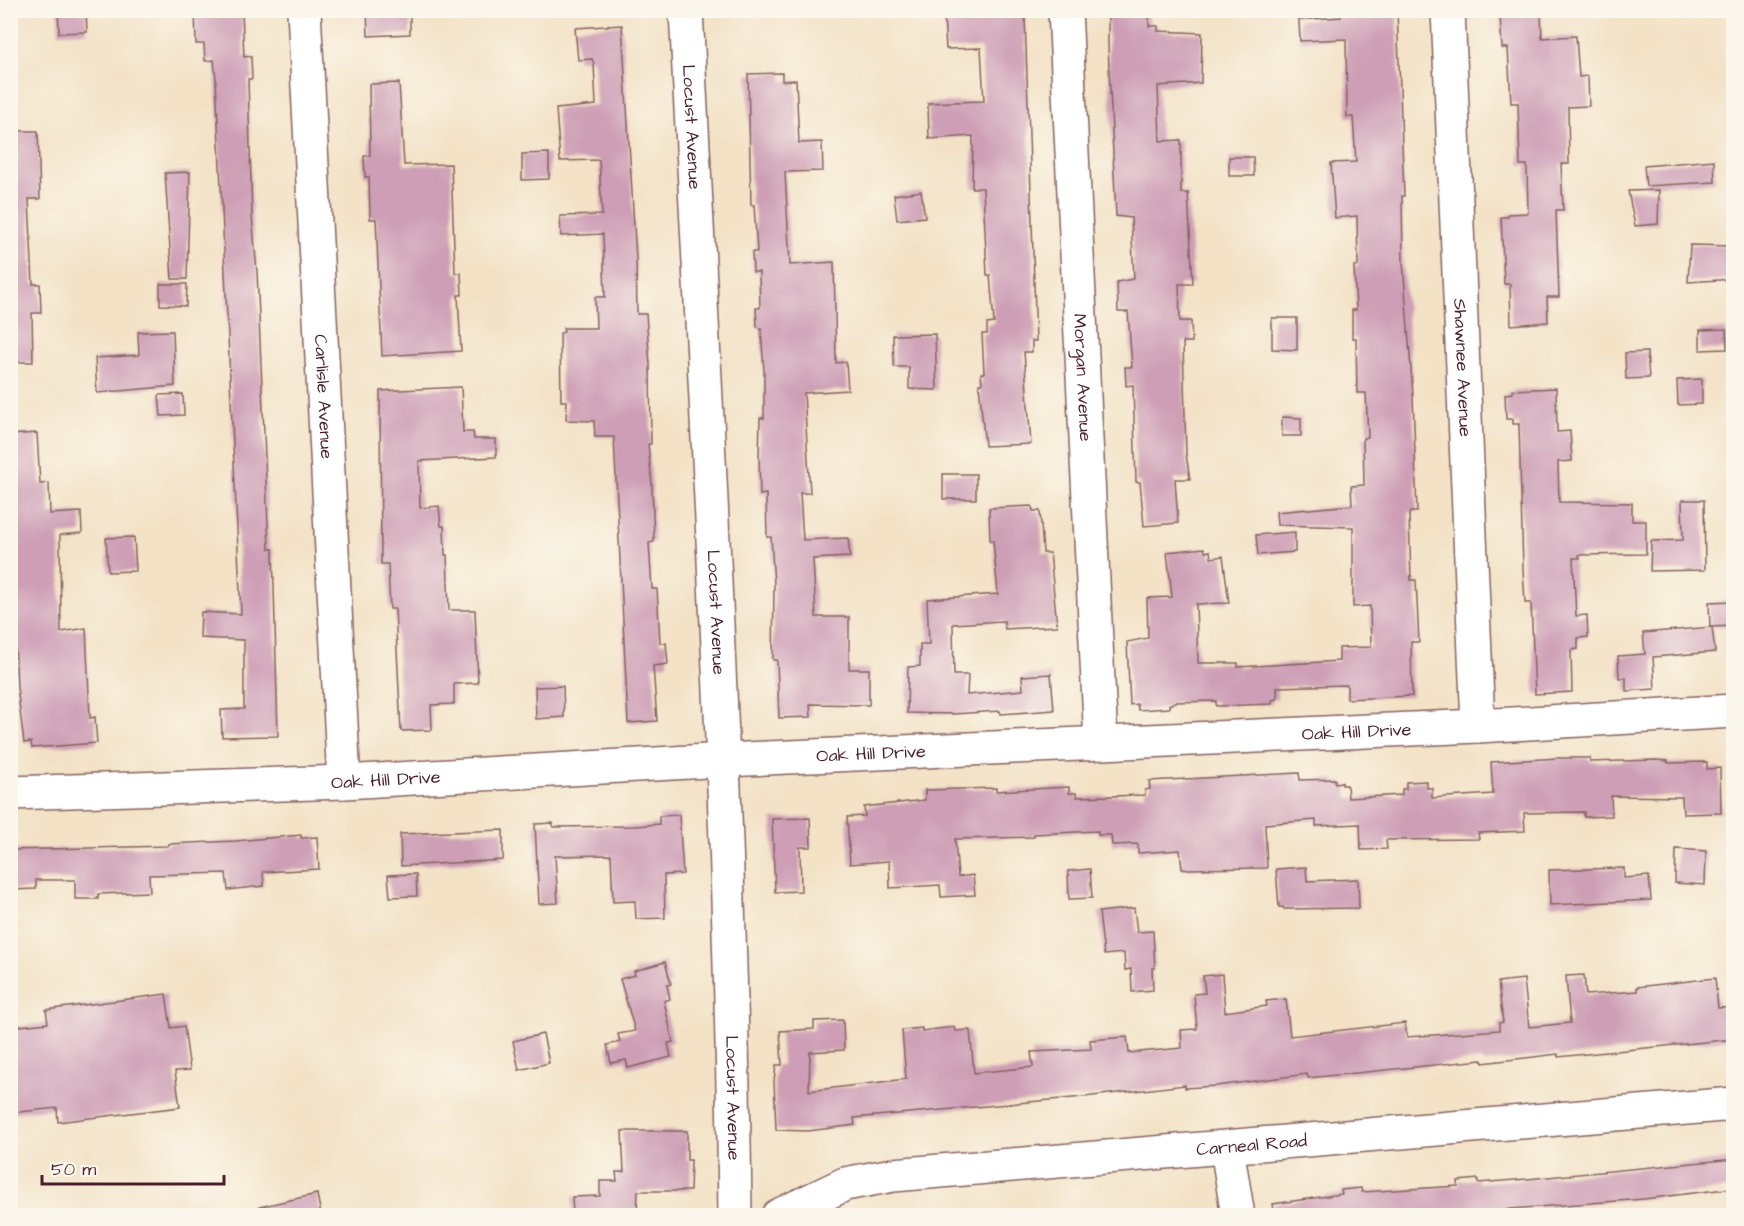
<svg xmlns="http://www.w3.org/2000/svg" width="1744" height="1226" font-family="'Architects Daughter',sans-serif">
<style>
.building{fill:#cd9eb5}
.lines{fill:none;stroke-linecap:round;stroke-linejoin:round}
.minor-casing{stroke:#856361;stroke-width:36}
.minor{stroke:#fff;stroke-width:33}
.labels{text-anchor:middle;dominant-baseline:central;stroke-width:5;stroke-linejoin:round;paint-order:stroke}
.street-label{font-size:18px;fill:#4a1f2b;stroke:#fbf7ec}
</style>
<rect width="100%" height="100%" fill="#fbf7ec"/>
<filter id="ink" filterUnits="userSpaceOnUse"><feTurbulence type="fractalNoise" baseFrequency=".0167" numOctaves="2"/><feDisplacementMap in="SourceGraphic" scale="12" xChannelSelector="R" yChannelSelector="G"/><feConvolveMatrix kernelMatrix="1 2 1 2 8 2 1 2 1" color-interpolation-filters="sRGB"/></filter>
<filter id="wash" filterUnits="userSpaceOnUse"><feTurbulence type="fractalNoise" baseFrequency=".008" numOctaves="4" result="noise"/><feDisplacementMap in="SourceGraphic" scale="24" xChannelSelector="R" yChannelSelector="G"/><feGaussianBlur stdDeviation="1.35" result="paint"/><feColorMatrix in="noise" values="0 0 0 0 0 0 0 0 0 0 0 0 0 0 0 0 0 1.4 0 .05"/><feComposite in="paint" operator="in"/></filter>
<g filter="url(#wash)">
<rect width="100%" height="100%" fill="#f3e2c6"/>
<g id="blocks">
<path class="building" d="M58,10h28l1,22 -28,1z
M195,10h47l2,47 7,-1 1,23h-4l4,137 5,55 12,278h4l5,187 -56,1 -1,-27 23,-1v-69l-44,-2 1,-26 40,2 -25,-534 -2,-20 -9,1 -1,-17h-8z
M367,10h43v24l-42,2z
M979,10h44l2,7 11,324h-4v11h-8l7,92 -46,2 -6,-62h3l-1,-11h3l-2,-39h5v-10l7,-1 -4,-48h-3l-4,-87h-11l1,-52 -44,3 -1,-36 56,-2 -3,-53 -35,1 -2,-33 36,-1z
M1116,10h33v16h9v5l44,2 -1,50 -43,3 2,55 21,-1v53h7l3,56 2,35h-14l1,37h11l1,21h-9l3,112 4,25h-15l3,44 -34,3 -4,-44h-4l-3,-97 -7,1 -1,-19h7l-4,-55h-10l-1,-30 17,-3 -3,-61 -15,-2 -8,-169v-35z
M1340,10h57l7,186h-2l1,66 10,134 4,116h-7l-1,3 2,65h5l3,62h-8l1,54 -65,3v-14l-70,2v12l-5,1v4l-56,2v-5l-41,1 -6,3v3l-31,2 -1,-6 -7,1 -3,-63 21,-4 -1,-40 25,-1 -5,-45 37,-4 1,4 5,-1 1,7 12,-2 6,47 -33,1 2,59h40v4l101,-6v-13l32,-1 -1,-41 -17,1v-80l-76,-2 -1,-13 76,-7 -1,-19 13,-1 -1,-47 5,-1 -2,-44h-9l-1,-55h-4v-28h4l-2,-44h4l-1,-50 -22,2 -4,-55 25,-1 -3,-45h-6l-1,-78 -46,2 -1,-21 42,-3z
M1541,13l1,25 34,-2 3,41 9,-1 1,30 -21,1 1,57h-8l2,46h-7l3,87h-12l1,25 -37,3 -1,-41h-6l-3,-67h7v-3l20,-1 -1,-48h-7l-2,-62h-7l-3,-55h-6l-2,-33z
M622,25l14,234 1,55h9l4,51 1,79h-3l4,41 2,57 -5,1 3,46h5l3,54h6l2,21 -15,2 4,55 -29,2 -14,-286h-19l-1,-16 -28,-1 1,-19h-6l-1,-68 4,-1 -1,-4h33l-1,-31h10l-2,-63 -42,2 -1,-20 42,-1 -3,-55 -39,1 -4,-52 40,-4 -2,-41 -2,-5 -14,1 -3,-32z
M782,73v8l14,-1 3,63 23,-1 1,29 -38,1 5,93 44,-3 2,101 10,-1 2,28 -44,3 6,100h-10l3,47 45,-2 2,19 -37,2 3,58h33v52h20v36l-59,-1 1,13 -32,1 -2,-58h-4l1,-75 -3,-48h-4l-1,-43 -6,1 -1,-38 1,-39h4v-46l-3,-44 -4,-1 -1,-19h4l-1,-36h-6l-1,-20h5l-3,-47h-3l-3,-131z
M399,83l5,82 47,-1 4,109h6l1,22h-4l3,56 -79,5 -6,-137h-6l-1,-42h-4l-1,-21h6l-1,-72z
M10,131h28l2,68h-11l4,85h7l1,29h-9l1,49h-23z
M549,153v26l-27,1v-26z
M1229,157h24l1,19h-25z
M1714,160l1,22 -69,4 -2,-20z
M190,172l-3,107h-15l-7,-106z
M1659,190l-1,34 -23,2 -7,-35z
M921,191l4,26 -28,3 -3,-25z
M1690,245l44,1v33l-46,3z
M160,284h27l-1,22 -26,-1z
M1272,318h25v32l-25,-1z
M1726,329l1,20 -27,1v-20z
M173,331l2,55 -78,7 -2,-35 44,-3 -1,-23z
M935,334l2,56 -28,-1v-22h-15l-1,-32z
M1647,352l2,26 -23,1 -1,-26z
M1702,379v25l-24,1 -1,-25z
M461,387l2,45h10l1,7h22v18l-77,4 1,47 19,-2 2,20h3l1,29h2l2,55h26l3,73 -24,1v20l-23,1 1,25 -31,1 -6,-122h-5l-2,-45h-7l-1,-173z
M1556,388l1,44 13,-1 2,30 -14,1 1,40 73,1v18h14v33l-67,1 1,3h-7l3,58 11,-1 1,22 -10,1v11l-7,1 1,42 -37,2 -4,-91h-6l-2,-34 -4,-145h-6v-5h-7l-1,-25 8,-1v-3z
M183,394l1,21 -23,1 -2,-21z
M1282,417l19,1v18h-19z
M37,433l3,51 9,-1 1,31 31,-2 1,21 -22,2 1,97 25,-4 4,90 5,-1 2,26 -65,5 -1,-6 -7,1 -7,-56 -3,-69h-4v-183z
M943,474h33v25h-33z
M1682,500h22l1,70 -55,1 1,-30 32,-1z
M1032,506l1,5h7l3,42h7l7,73 -52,3 -1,-8 -51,3 1,51h14l-1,20 56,-5 -1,-14 29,-2 3,36 -53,4 -1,-3 -47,3 -46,-1 1,-46 12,-1v-22h9l-2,-45 71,-5 -5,-53h-3l-1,-33z
M1295,532v20l-37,3 -2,-20z
M134,537l2,34 -28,1 -2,-34z
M1734,601v25l-24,1 -1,-25z
M1712,627l3,25 -62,5 2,32 -29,2v-13h-7l-1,-22 27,-2 -2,-21z
M563,686l1,31 -28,2 -1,-32z
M1559,758h31v4l65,-2 13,1v2l39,-1v7l13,-1 1,45 -38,1 -1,-17 -71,-1 1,20 -28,1v-5l-60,1 1,18 -47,2 1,6 -93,1 1,9 -26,1 -1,-26 -44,2v-6l-51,4 2,44 -85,1 -2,-19 -42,3v-9l-26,1 -1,-10h-13v-4l-64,3v3l-79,2 3,38 15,-2 2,20 -34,2 -1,-12 -50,3 -1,-27 -39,3 -3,-47 18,-1 -1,-9 61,-7v-10l71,-2v3l73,-4v6h7l1,4 68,-2v-5l5,-1 -1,-8 150,-8 1,7 35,-1v4l7,-1v3h5l1,13 54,-3v-6h4v-7l21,-1v7h5v10l61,-4 -2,-32z
M679,815l4,59 -19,1 1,43 -29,1 -1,-18 -22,1 -2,-47 -56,1 3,47 -19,1 -4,-80 18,-1v4l82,-1 24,-2v-8z
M810,818l1,29h-11l1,44 -26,1 -3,-73z
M503,830v30l-102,6 -1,-32z
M301,835v3l16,-1 2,32 -56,3 1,14 -36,4 -2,-17 -77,2 1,17 -52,2v5h-23v-19h-39v9l-26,1v-40l158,-4v-2l67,-3z
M1676,849l30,2 -1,34 -30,-2z
M1306,867l1,14 51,-2 1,29 -75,1 -1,-2h-4l-3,-38z
M1624,868v10l25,-2 2,24 -101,5 -1,-35z
M1090,869l2,29 -23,1 -1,-28z
M416,874l1,22 -27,1 -2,-22z
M1134,908l3,24 16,-1 2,37h-3l1,22 -21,2 -1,-23 -6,1 -1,-17 -20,2 -5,-43z
M665,962l6,22 -4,1 3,14 -6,2 9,41 -5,1 3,14 -43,11 -2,-8 -15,3 -4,-18 13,-3 -2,-8 17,-3 -15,-52 15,-4 -1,-4z
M1222,974l3,38 42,-6 -1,-5 20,-2 4,37 115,-13 2,14 92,-7v-7l4,-1 -5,-40 26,-3 5,48 41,-4 -4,-47 18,-1 2,20 51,-4v-4l78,-9 3,30 16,-1v32l-176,18v-3l-75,9 -1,-3 -174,18 -1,-4 -91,12 -31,2v-3l-101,12 -230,21 1,7 -47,6 -32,-1 -2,-49 2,-16h6l-2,-34 34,-2v-8l29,-1 1,30 -34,2 -1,39 97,-12 -4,-49 20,-2v3l32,-4 1,4 15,-1 4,43 59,-6 -2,-15 60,-3 -1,-9 37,-3 2,16 53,-5 -1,-18 16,-1 -3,-35 11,-1 -2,-17z
M166,994l5,34 13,-2 6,44 -15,1 5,36 -122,15 -1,-14 -47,5v-86l38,-4 -2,-13z
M543,1034l6,29 -30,7 -6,-29z
M622,1131h65v29h4l-1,31h-52l-1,24h-64l-1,-18 28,-1v-15h17l-1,-9h8z
M1734,1159v29l-90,11 -146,11v5h-224l-1,-11 69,-10 -1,-4 20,-2 1,4 96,-6v-5l20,-2v4l49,-4z
M317,1194l4,21h-61l-1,-8z"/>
</g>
</g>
<g filter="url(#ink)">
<use href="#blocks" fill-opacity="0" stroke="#856361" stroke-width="1.5"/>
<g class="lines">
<defs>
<g id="minor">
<path id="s1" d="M304,10l40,772"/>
<path id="s2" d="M686,10c20,402 45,803 49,1206"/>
<path id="s3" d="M1065,10l36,733"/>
<path id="s4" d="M1448,10l30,716"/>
<path id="s5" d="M10,793l334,-11 380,-22 754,-34 256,-15"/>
<path d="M1227,1148l11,68"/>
<path id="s6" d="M778,1216l67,-32 48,-9 841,-71"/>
</g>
</defs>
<use href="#minor" class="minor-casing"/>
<use href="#minor" class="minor"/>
</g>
</g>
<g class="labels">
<g class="street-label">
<text stroke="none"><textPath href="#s2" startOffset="117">Locust Avenue</textPath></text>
<text stroke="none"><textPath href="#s4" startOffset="358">Shawnee Avenue</textPath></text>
<text stroke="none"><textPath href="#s3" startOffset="368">Morgan Avenue</textPath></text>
<text stroke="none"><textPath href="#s1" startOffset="387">Carlisle Avenue</textPath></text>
<text stroke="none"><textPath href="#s2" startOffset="603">Locust Avenue</textPath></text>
<text stroke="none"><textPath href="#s5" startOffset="1348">Oak Hill Drive</textPath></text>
<text stroke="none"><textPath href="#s5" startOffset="862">Oak Hill Drive</textPath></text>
<text stroke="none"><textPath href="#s5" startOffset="376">Oak Hill Drive</textPath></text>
<text stroke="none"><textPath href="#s2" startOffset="1089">Locust Avenue</textPath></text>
<text stroke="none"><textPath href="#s6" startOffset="483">Carneal Road</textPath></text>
</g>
</g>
<rect width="1744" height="1226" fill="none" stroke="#fbf7ec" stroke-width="36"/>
<path d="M42 1175v9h182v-9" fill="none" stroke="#4a1f2b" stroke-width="3"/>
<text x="51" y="1175" font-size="18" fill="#4a1f2b" stroke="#fbf7ec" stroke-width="4.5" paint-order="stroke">50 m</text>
</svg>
